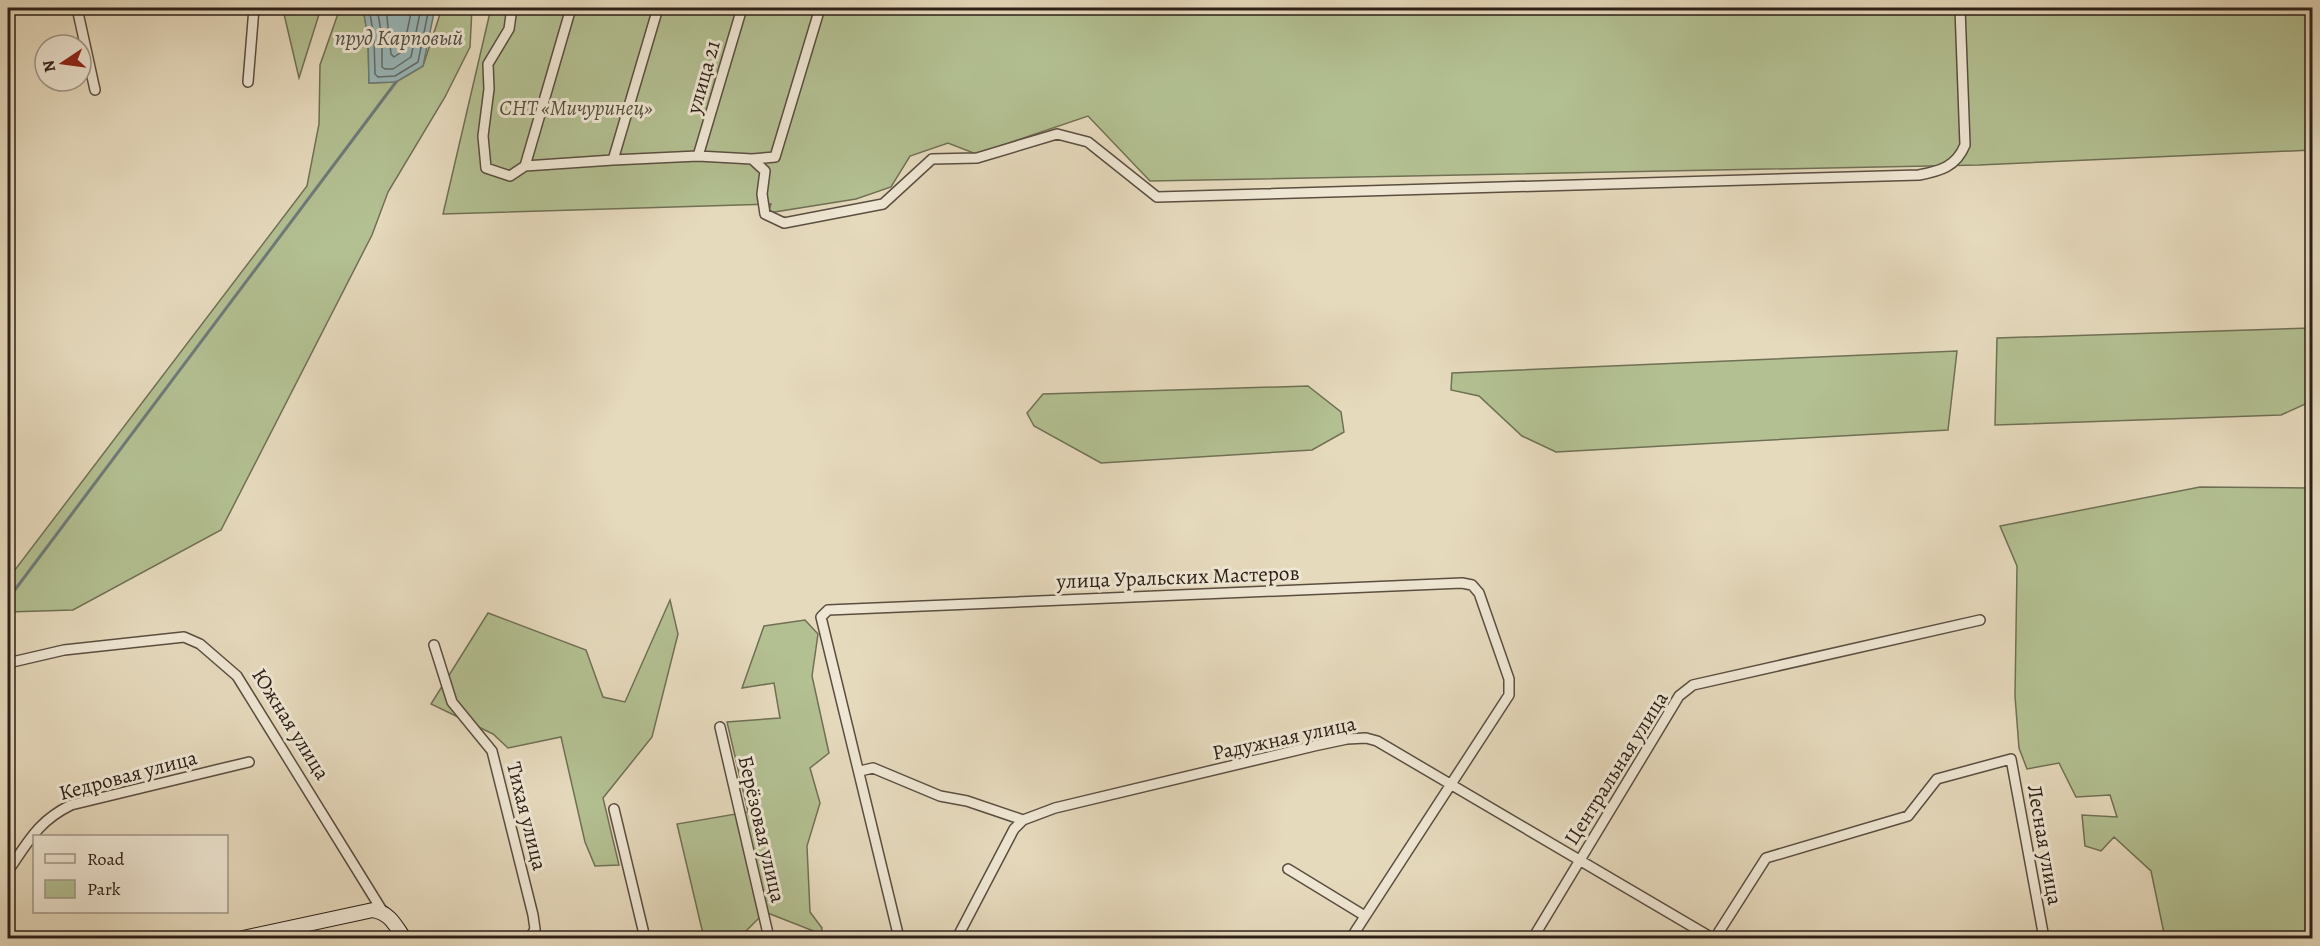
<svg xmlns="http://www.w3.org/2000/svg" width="2320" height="946" font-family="Alegreya,serif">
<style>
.green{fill:#b3c092;stroke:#707055;stroke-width:1.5}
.water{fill:#99b8ba;stroke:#6e7b79;stroke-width:1.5}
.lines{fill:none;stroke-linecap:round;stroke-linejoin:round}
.shore{stroke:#636c69;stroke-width:1.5}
.stream{stroke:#6e7b79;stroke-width:3}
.street-casing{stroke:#5b4e41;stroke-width:12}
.secondary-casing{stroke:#2d2018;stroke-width:16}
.street{stroke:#efe7d4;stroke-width:9}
.secondary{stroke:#efe7d4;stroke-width:14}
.labels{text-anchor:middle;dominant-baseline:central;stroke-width:6;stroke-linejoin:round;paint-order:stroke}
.street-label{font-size:21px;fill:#2d2018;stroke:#efe7d4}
.park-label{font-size:21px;font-style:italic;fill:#55503d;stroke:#efe7d4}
.water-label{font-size:22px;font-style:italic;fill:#4d4e49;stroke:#efe7d4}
</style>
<rect width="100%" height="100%" fill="#e6dabd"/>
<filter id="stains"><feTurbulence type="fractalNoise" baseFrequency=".00333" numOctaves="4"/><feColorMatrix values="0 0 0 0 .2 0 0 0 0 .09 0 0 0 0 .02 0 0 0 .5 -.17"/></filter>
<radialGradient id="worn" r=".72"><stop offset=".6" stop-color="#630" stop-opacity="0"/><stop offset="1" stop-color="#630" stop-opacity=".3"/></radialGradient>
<path class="green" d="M283,8h38l-22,70 -15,-64z
M340,8h23l5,30 1,45 27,-1 27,-16 19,-58h30l-2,39 -25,50 -57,95 -16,43 -151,295 -148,80 -65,2v-33l299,-393 12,-62 1,-59z
M491,8h1821v142l-333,15 -829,16 -62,-65 -112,38 -28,-11 -38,13 -19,31 -35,12 -88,14 3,-9 -328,10z
M2312,328v73l-31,14 -286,10 2,-87z
M1957,351l-9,79 -392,22 -34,-16 -43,-40 -28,-6 1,-17z
M1308,386l33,26 3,20 -32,18 -211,13 -67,-37 -7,-13 16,-19z
M2200,487l112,1v450h-147l-14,-67 -37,-34 -13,14 -16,-5 -3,-31 35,2 -7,-22 -34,2 -17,-34 -32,6 -8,-21 -4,-52 2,-130 -17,-40z
M670,600l8,34 -26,103 -49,61 16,67 -24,1 -10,-24 -24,-105 -53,11 -15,-14 -62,-30 57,-91 98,37 17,47 22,5z
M805,620l13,14 -6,42 17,77 -19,15 10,35 -13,43 3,66 12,16 -1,6 -56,-22 -26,26h-35l-27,-114 71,-12 -21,-90 53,-4 -6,-35 -32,5 22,-62z"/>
<path class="water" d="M363,8h72l-12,58 -27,16 -27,1 -1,-45z"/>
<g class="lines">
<path class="shore" d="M369,8l5,29 1,37 3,3 17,-1 23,-14 11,-54
M377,8l5,29v30l3,2h8l18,-12 10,-49
M386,8l5,46 3,3 9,-6 9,-43"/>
<path class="stream" d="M8,599l388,-517"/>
<defs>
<path id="street" d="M77,8l18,82
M512,8l-3,21 -21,35 1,25 -6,47 3,32 24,8 15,-10 88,-6 85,-4 54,3 23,-2 45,-149
M248,82l6,-74
M698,156l44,-148
M752,159l13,12 -3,23 3,20 19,9 99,-19 49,-45 45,-1 80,-24 31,8 69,55 762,-22c21,-4 37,-8 46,-30l-5,-137
M613,160l45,-152
M525,166l46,-158
M434,645l18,57 40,49 41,164 2,14 -5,9
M8,663l56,-13 120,-13 16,7 37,32 146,236
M720,727l49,211
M860,771l13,-3 67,28 27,5 56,19
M614,809l31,129
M1288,869l77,47
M8,871c20,-29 30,-50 63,-66l178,-43
M899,938l-78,-321 7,-7 634,-27 10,2 7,8 30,86v16l-158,243
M957,938l57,-109 9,-9 32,-12 259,-62 33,-7 19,-1 11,3 335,197
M1533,938l146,-242 14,-11 287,-65
M1715,938l51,-80 142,-42 29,-37 74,-20 33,179"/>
<path id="secondary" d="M243,938l130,-28c17,3 22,15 31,28"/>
</defs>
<use href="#street" class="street-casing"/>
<use href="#secondary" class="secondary-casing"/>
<use href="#street" class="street"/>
<use href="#secondary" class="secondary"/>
</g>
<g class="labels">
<g class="street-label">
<text transform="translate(703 77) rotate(-74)">улица 21</text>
<text transform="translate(1178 577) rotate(-2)">улица Уральских Мастеров</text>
<text transform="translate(291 724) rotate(58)">Южная улица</text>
<text transform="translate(1284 738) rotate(-12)">Радужная улица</text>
<text transform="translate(1616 768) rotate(-58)">Центральная улица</text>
<text transform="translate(128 775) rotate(-15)">Кедровая улица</text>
<text transform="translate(527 816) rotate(76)">Тихая улица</text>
<text transform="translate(762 829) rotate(77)">Берёзовая улица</text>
<text transform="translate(2045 845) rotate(80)">Лесная улица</text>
</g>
<g class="park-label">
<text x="576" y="108">СНТ «Мичуринец»</text>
</g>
<g class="water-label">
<text x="399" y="38">пруд Карповый</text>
</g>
</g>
<rect width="2320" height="946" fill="none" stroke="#e6dabd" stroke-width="30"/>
<rect x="9" y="9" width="2302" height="928" fill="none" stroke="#2d2018" stroke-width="3"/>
<rect x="15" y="15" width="2290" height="916" fill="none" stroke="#2d2018" stroke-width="1.5"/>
<rect x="33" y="835" width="195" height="78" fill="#efe7d4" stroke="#a19789" stroke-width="1.5"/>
<rect x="45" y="854" width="30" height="9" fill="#efe7d4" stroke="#a19789" stroke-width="1.5"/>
<text x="87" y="865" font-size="18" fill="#2d2018">Road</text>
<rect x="45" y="880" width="30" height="18" fill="#b3c092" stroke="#a19789" stroke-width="1.5"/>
<text x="87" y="895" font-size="18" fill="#2d2018">Park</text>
<g transform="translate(63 63) rotate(257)"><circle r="28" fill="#efe7d4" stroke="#a19789" stroke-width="1.5"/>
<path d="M0-4.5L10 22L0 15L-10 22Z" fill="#8f2418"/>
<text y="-9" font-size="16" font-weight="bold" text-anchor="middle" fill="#2d2018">N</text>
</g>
<rect width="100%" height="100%" filter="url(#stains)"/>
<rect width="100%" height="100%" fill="url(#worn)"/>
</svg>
